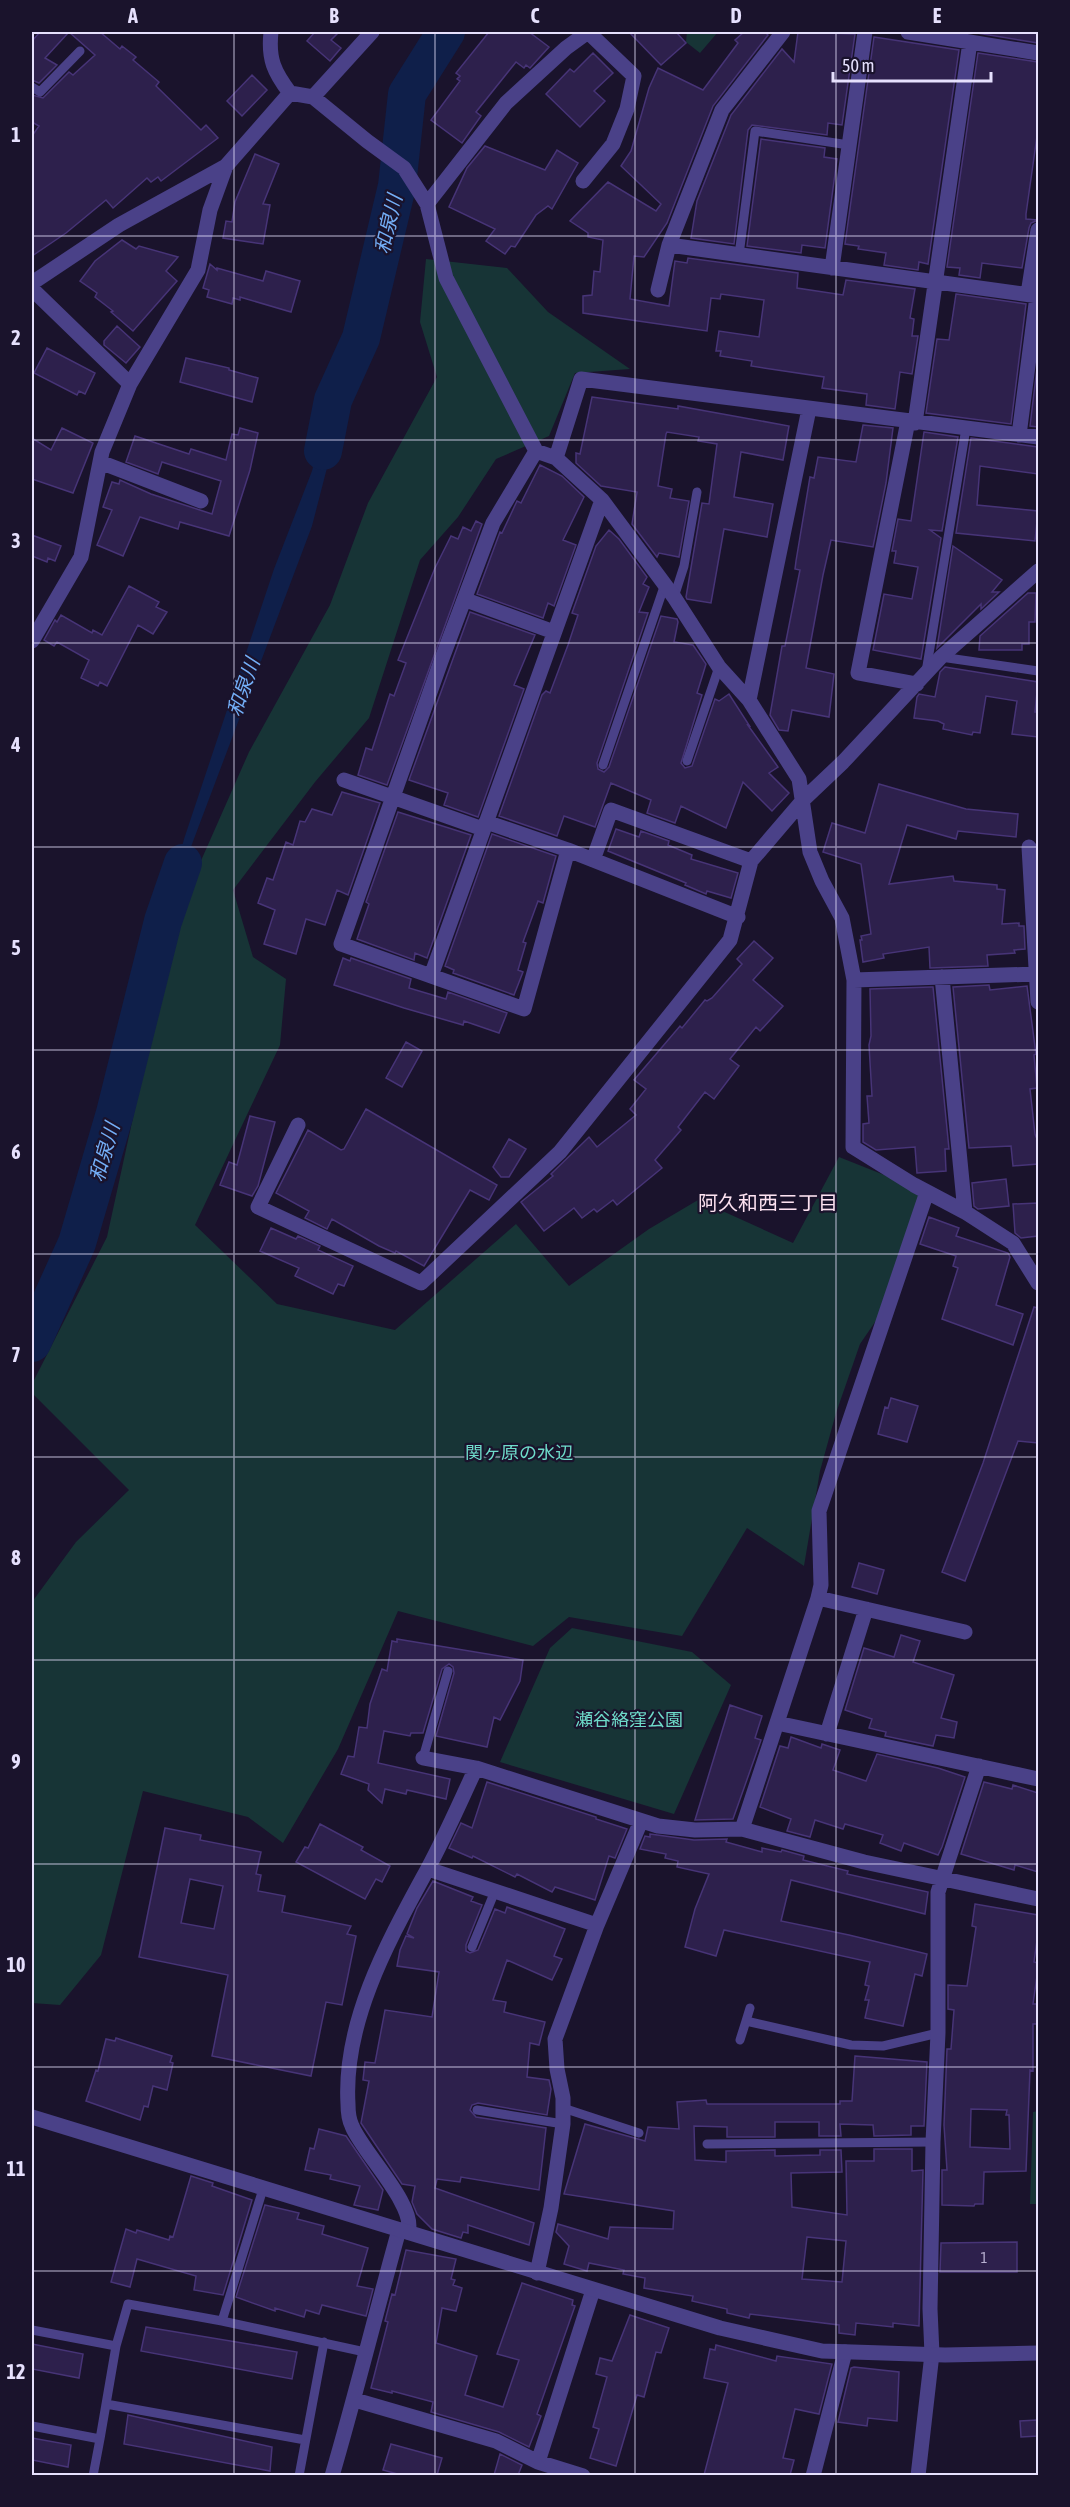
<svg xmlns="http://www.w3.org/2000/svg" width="1070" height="2507" font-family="'Asap Condensed','Noto Sans JP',sans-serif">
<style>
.green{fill:#173436}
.water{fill:#0f1f4a}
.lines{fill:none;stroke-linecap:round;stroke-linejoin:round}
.river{stroke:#0f1f4a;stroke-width:38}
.building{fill:#2d204c;stroke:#473477;stroke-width:1.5;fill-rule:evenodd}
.service{stroke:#4a4188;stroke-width:9}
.minor{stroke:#4a4188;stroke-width:15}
.tertiary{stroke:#4a4188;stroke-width:15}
.grid{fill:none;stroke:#e6e0fd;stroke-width:1.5;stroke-opacity:0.55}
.labels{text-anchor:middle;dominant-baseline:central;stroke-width:4.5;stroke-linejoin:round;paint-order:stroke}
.number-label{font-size:15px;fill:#b8b0d1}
.park-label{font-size:18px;fill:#6edbca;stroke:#1a132c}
.water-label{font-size:20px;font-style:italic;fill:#74aff8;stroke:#1a132c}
.neighbourhood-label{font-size:20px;fill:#fde2f1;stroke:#1a132c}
.neatline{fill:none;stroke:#e6e0fd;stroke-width:2}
.grid-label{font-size:20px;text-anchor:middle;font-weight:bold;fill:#e6e0fd}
</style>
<rect width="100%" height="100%" fill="#1a132c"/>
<path class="green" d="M687,32h31l-18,21 -14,-11z
M426,259l81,9 41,44 82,57 -55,4 -26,63 -53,23 -38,58 -38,43 -51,158 -54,64 -82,108 20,67 33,22 -6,66 -85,180 82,79 118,26 121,-106 53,62 80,-57 49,-29 95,43 46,-86 88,35 -37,108 -30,44 -24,69 -16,58 -16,95 -57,-38 -65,108 -113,-19 -36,29 -135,-35 -60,138 -55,94 -35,-26 -105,-26 -42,164 -41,50 -28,-2v-401l44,-60 53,-52 -97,-97v-9l75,-147 59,-271 26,-85 57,-129 81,-147 38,-102 69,-126 -17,-55z
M572,1628l120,24 39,33 -57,129 -174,-52 50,-114z
M1038,2111v93h-8l3,-92z"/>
<path class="water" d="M333,400l2,37 -23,89 -149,395 21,-82 90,-270 38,-98 14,-58z"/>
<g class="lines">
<path class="river" d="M323,451l10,-51 28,-62 36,-152 10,-92 39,-62
M32,1343l45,-100 38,-130 48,-192 20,-58"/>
</g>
<path class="building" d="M40,32h60l20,17 2,-3 14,11 -3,3 26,22 -3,4 45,44 5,-5 12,13 -57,43 -3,-4 -7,5 -4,-4 -34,30 -7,-8 -40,33 -34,23v-120l7,-10 -7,-4v-27l11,3 26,-26 4,3 22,-20 -26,-23 -24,26 12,7 -18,18 -7,-3v-39z
M315,32h24l-8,8 10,8 -11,13 -23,-20z
M489,32h40l20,15 -19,21 -4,-3 -2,3 -8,-6 -40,50 5,4 -19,27 -31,-23 29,-39 -3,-2 3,-3 -4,-3z
M629,32h47l10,11 -25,22z
M744,32h21l3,3 -55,71 -46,117 -23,34 -10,-1 -4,43 39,7 6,-45 12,2 1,-5 110,15 -1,15 46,7 3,-15 69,9 -5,29 4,1 -2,17h6l-6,38 -12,-2 -5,37 -29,-4 1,-11 -45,-6 2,-11 -73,-11 1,-5 -32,-5 1,-5h-5l3,-20 40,6 5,-37 -43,-6 -1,5 -9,-1 -4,33 -124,-18v-17l9,-1 2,-24 6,1 3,-32 -15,-3v-4l-18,-12 38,-39 48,29 5,-7 -40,-38 10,-15 18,-63 9,-20 45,22 35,-47 -3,-3z
M798,32l57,2 -13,91 -14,-2 -1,12 -75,-10 -4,5 -14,114 -43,-6 6,-37 34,-86 51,-66 12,13z
M966,32h72v11l-67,-11z
M874,37l85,13 -31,214 -9,-2 -1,8 -34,-5 2,-12 -28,-4 1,-3 -14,-2z
M593,53l20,20 -19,18 11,10 -25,26 -34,-33 24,-25 4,3z
M978,53l60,9v67l-12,85v5l12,1 -7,3 -2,5 -7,40 -40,-5 -2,15 -21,-3 1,-7 -13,-1z
M252,75l15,15 -25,26 -15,-15z
M761,139l64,9 -1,9 13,2 -12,89 -23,-3 -1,8 -54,-7z
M485,146l60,24 12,-20 21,13 -26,46 -4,-3 -12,9 -21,32 -4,-1 -6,8 -19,-13 9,-12 -46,-22 18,-39z
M255,154l24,10 -16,40 7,1 -7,39 -40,-6 3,-17 6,1 3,-20z
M122,240l14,9 3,-3 39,11 -12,14 11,10 -44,50 -22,-19 2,-1 -18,-14 2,-4 -17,-12 15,-20z
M210,264l7,6v-2l46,13 3,-10 34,10 -9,31 -51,-15v3l-7,-2 -1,6 -25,-7 2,-7 -6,-2z
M956,294l70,10 -15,120 -85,-11 11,-74 12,1z
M117,326l23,21 -14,16 -22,-18v-4z
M47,348l48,25 -10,21 -6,-3 -2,4 -43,-22z
M186,358l43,10v2l29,8 -6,24 -72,-20z
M1038,360v67l-8,-1z
M592,397l86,12v-3l111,20 -6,34 -42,-8 -7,45 39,7 -6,33 -43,-8 -13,74 -24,-4 -1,-2 16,-94 7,1 8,-60 -19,-3 1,-4 -32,-5 -1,2 -8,52 14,3 -2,9 19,3 -10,56 -20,-4 -2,4 -25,-33 5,-32 -36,-6 -25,-23v-10l4,1z
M863,425l30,3 -7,55 -13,64 -42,-7 -8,35 -17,93 28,6 -5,43 -37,-7 -4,21 -9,-1 -9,-15 12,-69h3l15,-76 -5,-1 1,-8 14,-84 4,1 4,-21 38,5z
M62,428l31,15 -20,50 -41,-14v-41l19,12z
M240,428l18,5 -8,37 -21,66 -49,-14 -2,7 -38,-12 -17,39 -26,-11 15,-35 -9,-3 9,-25 7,2 1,-4 31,14 61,20 9,-33 -59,-19 -4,12 -32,-12 9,-26 54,18 2,-5 35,11 6,-26 6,1z
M924,432l34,5 -16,94 -12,-1 11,8 -20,121 -48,-9 11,-56 28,5 6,-32 -24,-4 2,-12h-4l6,-32 13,2z
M971,438l67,9v27l-58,-8 -3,39 61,6 -3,30 -79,-8z
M540,465l22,11 22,21 -21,43 13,5 -22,61 -6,-3 -5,15 -66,-24 23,-62 2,1 15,-32 4,2z
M476,521l6,3 -95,261 -29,-10 8,-27 6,2 18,-56 4,2 12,-33 -8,-3 37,-92 16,-32 7,3 5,-12 8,4z
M609,530l10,9 28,38 -4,7 6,3 -10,25 9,1 -51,150 1,6 6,3 5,-5 52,-151 16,3 1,3 -4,20 19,3 13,19 -9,29 5,2 -21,68 4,5 7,-2 23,-67 4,2 10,-7 20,31 -2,-1 31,43 -9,6 20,20 -17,18 -29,-29 -17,46 -45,-22 -6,17 -28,-10 4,-13 -40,-17 -16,44 -31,-11 -7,20 -58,-20 43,-121 4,-4 4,2 18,-48 10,-30 -6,-2 24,-67z
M32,535l29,11 -6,15 -7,-3 -1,4 -15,-6z
M953,546l49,34 -10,12h7l-18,17v-5l-44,44z
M129,586l30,16 -3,5 11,5 -14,22 -15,-9 -31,61 -7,-4 -2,4 -17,-8 8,-18 -32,-18 -3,4 -10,-6 11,-20 2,2 4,-7 31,18 1,-3 9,5z
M1028,593h8l-1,29h-6v22h-7v6h-43l1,-14z
M470,612l65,23 -21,50 10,4 -46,128 -34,-12 4,-12 -39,-13z
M945,667l93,15 -3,30h3v25l-26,-3 5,-33 -31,-5 -6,37 -7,-1 -1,3 -29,-6 1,-5 -6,-3 -24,-3 3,-21 2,-3 16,3 5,-25z
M879,784l87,25 52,5 -2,23 -58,-6 -2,8 -49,-14 -18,59 64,-8 1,5 43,4v4l8,1 -3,34 17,-1v3h5l1,23 -11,1 1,3 -28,2 1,11 -58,2 -1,-21 -46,7 1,4 -21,4 -3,-22h2l-1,-4 10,-2 -10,-70 -38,-12 9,-29 33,10z
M342,792l38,11 -32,92 -11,-5 -12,35 -19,-6 -10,35 -32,-10 11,-34 -17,-7 9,-25 6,2 13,-38 7,3 7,-24 5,1 7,-13 20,6z
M398,812l73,23 -44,123 -12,-5 -1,7 -57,-21 12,-35 -3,-2z
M616,829l23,8 2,-6 28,10 -1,4 24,10 -1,4 47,14 -7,25 -24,-7 -1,3 -21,-9 1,-2 -78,-32z
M492,834l64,22 -13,47 -5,-2 -15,41 3,1 -8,27 5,2 -9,23 -61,-22 1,-3 -9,-4z
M754,941l19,17 -20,22 30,26 -23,25 -4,-4 -26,32 9,7 -25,33 -9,-7 -27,35 3,3 -26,30 7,8 -45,37 -4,-5 -16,12 -3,-3 -12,9 -8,-10 -30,23 -23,-29 32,-26 -2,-2 38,-37 8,10 39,-32 -6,-6 16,-20 -12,-9 46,-54 2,2 23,-28 2,1 5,-3 30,-34 -5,-5z
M343,958l7,3 1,-3 60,21 -2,9 37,11 2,-7 59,21 -8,20 -35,-12 -1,4 -59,-17 -70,-23z
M989,985l1,5 37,-4 9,68 -2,1 3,33 -7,1 5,45 1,3h2v27l-25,2 -2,-20 -42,2 -16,-161z
M931,987h2l16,162h-4l1,22 -29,2 -2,-26 -39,3 -13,-8v-18l6,-1 -2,-27h5l-3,-51 2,-9 -1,-47z
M406,1042l16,9 -20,36 -16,-9z
M366,1109l131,76 -8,15 -19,-10 -46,76 -28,-15 -1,2 -16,-7 -47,-27 -5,10 -22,-11 4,-7 -33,-18 32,-63 33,20 3,-1z
M250,1116l25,6 -17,64 -6,10 -32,-11 9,-23 8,3z
M509,1139l17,10 -17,28h-8l-8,-10z
M1006,1179l3,27 -31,3 -4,-3 -2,-23z
M1038,1203v33l-17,2 -6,-5 -2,-29z
M929,1217l30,11 -3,8 52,17 2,4 -14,48 27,9 -10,31 -71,-26 16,-51 -5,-2 3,-10 -36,-12z
M271,1228l25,11 2,-3 22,10 -2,4 35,16 -9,20 -6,-2 -5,10 -38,-18 4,-8 -39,-17z
M1034,1307l4,1v135l-20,-2 -53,140 -23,-9 41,-109z
M891,1398l27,8 -11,36 -29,-8 7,-27 3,1z
M859,1563l25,7 -7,24 -25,-7z
M901,1635l19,6 -7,21 41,13 -13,43 16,4 -3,16 -18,-3 -3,11 -48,-10 1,-4 -17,-4 3,-9 -27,-9 19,-62 30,9z
M397,1639l126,21 -3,21 -20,39 -6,-3 -7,30 -51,-11 18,-63 -1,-6 -4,-3 -7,5 -19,64h-12l-1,3 -26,-5 -6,32 72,16 -4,20 -39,-9 -1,4 -21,-5 -3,14 -14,-13 1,-6 -28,-10 7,-18 6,1 5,-30 8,1 3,-24 12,-35 5,2 5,-30 5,1z
M730,1705l32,11 -7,22 6,2 -28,79 -38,1z
M791,1737l30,11 1,-4 18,6 -7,20 33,11 11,-27 61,14 27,9 -23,70 -4,8 -34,-12 -3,8 -21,-8 3,-8 -38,-11 -2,5 -28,-9 -5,17 -23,-6 4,-12 -31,-12 20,-61 8,2z
M487,1782l109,35v2l31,10 -12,29 -6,-2 -14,44 -40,-13 -3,5 -35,-18 -2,3 -42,-21 -1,2 -23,-10 12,-25 11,5z
M984,1782l28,7 1,-4 25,8v79l-23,-7 -1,5 -53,-16z
M320,1824l43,23 -2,3 29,16 -8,16 -6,-3 -11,20 -69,-37 9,-15 3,1z
M165,1828l36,7 -1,5 61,12 -5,22 5,1 -3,16 27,5 -3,16 69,14 -4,8 9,2 -14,69 -16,-3 -15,74 -99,-20 16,-81 -89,-18zM190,1879l33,7 -9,43 -33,-6z
M650,1834l44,6 33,-1 -1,3 36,10v-4l19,4 1,-2 22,6 -1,4 45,11 -1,3 81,18 -3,22 -134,-34 -10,41 68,14 78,19 -5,22 -7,-2 -12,52 -38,-8 4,-18h-4l4,-14 -4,-1 5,-23 -146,-32 -8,26 -31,-9 10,-38 14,-35 -32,-7 1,-6 -13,-3 1,-4 -26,-5 5,-13 5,1z
M433,1881l40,16 -2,4 11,4 -16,40v6l4,2 8,-3 17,-41 10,4 2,-6 58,22 -11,27 8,3 -10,21 -45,-20 -14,40 13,2 -2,10 41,10 -6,23 -9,-2 -3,34 22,3 2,9 -4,26 -69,-12 -6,2 -2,5 6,7 70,11 -7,62 -78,-13 -1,5 -23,-3 -2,9 99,35 -5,22 -61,-20v8l-5,-1 -2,6 -29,-9 -15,-15 -5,-12 3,-16 -13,-2 -41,-61 8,-42 -6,-1 2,-18 10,1 10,-53 47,7 7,-45 -42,-6 3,-16 6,-14 8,2 -7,-4 10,-26z
M975,1904l63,11v18l-4,29 4,1v6l-5,35h5v20h-5v47l-3,-1 -4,101 -42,1 -1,32h-8l-1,2 -32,-1v-35h5l-3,-45 3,-76h4l3,-39 -6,-1v-24l19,1 9,-59 -4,-1zM971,2109l36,1 -1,5h3l1,34 -40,-2z
M116,2038l56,18 -2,6 3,1 -6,27 -14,-4 -5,21 -4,-1 -4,14 -54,-19 10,-31 2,1 8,-32 9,2z
M855,2056l72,6 -3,64h-13v9l-37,1 -1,-11 -33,-1 1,12h-22v-14h-44v15h-48v-10l-33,-1 1,34 31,2v-11l49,-1v6l45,-1v-5h21l1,22 -51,1 1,34 55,8 -1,-54h28v-12h38v22l11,-1 -4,156 -26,-3v4l-37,-4 -1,12 -16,-2v-8l-89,-11 -1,4 -22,-5v-4l-35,-8 1,-5 -49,-8 1,-10 -22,-4 1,-4 -35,-7 -2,8 -23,-7 5,-18 -13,-14 2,-8 50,15 2,-12 63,2 1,-18 -110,-17 21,-70 60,17 3,-14 31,2 -2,-27 29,-2 1,4h133v-3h12zM807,2237l39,4 -4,41 -40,-3z
M319,2129l27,7 37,54 -5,20 -24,-5 6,-19 -30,-7 1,-4 -26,-5 5,-22 4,1z
M191,2176l22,7 -1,3 40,14 -29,95 -29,-5 2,-14 -59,-17 -7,28 -19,-5 15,-53 10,4 1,-3 32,10 1,-4 3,1z
M265,2205l34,8 -2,6 27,7 -2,8 46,14 -11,38 16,3 -7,27 -44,-11 -3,9 -13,-4 -2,7 -29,-9v3l-39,-14z
M1017,2242v30h-77l1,-29z
M406,2250l50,9 -5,20 4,1 -2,5 9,3 -6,23 -14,-3 -6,35 41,13 -12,39 38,12 16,-47 -22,-6 25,-71 51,17 -1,5 3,1 -38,108 4,2 -12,31 -30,-15 -68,-20 2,-10 -41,-11v2l-21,-5 17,-66 -3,-1 7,-27 3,1z
M630,2315l39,13 -8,25 -5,-1 -12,45 -7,-2 -21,71 -26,-8 9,-29 -6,-2 14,-50 -11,-3 4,-16 12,3z
M146,2327l151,25 -5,27 -151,-28z
M32,2344l51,10 -4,24 -47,-9z
M716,2345l60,16 1,-5 55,8 -13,50 -24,-5 -12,49 11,2 -4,15h-86l24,-92 -24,-5 6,-29 5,1z
M854,2367l45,5 -2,49 -29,-3 -1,8 -29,-4 13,-54z
M128,2415l144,32 -2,24 -146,-27z
M1037,2420l1,16 -17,1 -1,-16z
M32,2438l39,7 -3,22 -36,-7z
M391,2444l51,14 -5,17h-36l-18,-5z
M500,2454l22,11 -4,10h-24z"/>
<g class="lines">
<path class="service" d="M32,87l8,5 40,-41
M739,255l16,-124 94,14
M674,597l10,-31 13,-74
M941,657l97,14
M926,672l40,-244
M687,761l32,-94
M603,765l62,-181
M423,1758l25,-87
M472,1947l23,-56
M750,2008l-4,13 105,24 32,1 55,-13
M740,2040l6,-19
M563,2108l76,25
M477,2110l86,14
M707,2144l226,-2
M222,2321l41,-132
M32,2330l84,16 12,-42 94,17 143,31
M106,2404l199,36
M32,2426l68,13 -7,37
M100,2439l16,-93
M299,2476l25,-134"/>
<path class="minor" d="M271,32c-3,27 3,40 19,61
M372,32l-59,65 54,44 37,27 23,36 19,74 90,173 20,7 46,42 72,97 45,70 30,33 50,79 11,73 12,29 20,37 12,62 -1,167 61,38 51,27 48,31 25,40
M908,32l130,21
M427,204l79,-101 60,-55 22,-16 46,44 -7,33 -14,35 -30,37
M669,245l369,51
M832,268l33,-236
M32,283l87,-58 107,-59 64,-73 23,4
M32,289l98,95
M658,290l11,-45 53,-135 61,-78
M1028,294l10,-64
M908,421l-50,252 59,11
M915,423l55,-381
M1019,435l18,-139
M536,451l-43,72 -52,138 -100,283 183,65 44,-159
M556,458l25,-79 457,58
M100,462l101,39
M466,600l88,32
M32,641l49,-84 21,-105 28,-68 68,-114 12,-60 16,-44
M749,700l60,-291
M344,780l139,49
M486,822l82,28 170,67
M1029,847l9,155
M593,860l18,-50 140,51
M431,976l171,-476
M942,977l23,235
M854,980l182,-6
M298,1125l-40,82 163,76 139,-131 170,-212 21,-79 53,-62 39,-37 98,-105 97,-86
M818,1598l147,34
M777,1723l261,56
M827,1734l39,-125
M423,1758l53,10 182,58 37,4 47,-1 122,33 174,37
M742,1829l76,-231 3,-13 -2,-74 108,-319
M428,1869l169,56
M408,2232c9,-26 -46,-80 -56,-106 -3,-6 -4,-16 -4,-22 -5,-83 41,-164 79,-234 18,-33 33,-68 49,-102
M537,2273l14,-65 12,-84v-26l-6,-29 -2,-30 42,-114 44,-104
M355,2400l141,41 42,21 45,14
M538,2462l55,-172
M332,2476c24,-82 44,-164 67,-246
M813,2476l32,-124
M918,2476l14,-122 -2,-45 3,-167 5,-109v-141l41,-126"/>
<path class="tertiary" d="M32,2117l688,211 102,23 123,4 93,-2"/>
</g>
<path class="grid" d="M234,32v2444M435,32v2444M635,32v2444M836,32v2444M32,236h1006M32,440h1006M32,643h1006M32,847h1006M32,1050h1006M32,1254h1006M32,1457h1006M32,1660h1006M32,1864h1006M32,2067h1006M32,2271h1006"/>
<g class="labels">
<g class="number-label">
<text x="984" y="2257">1</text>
</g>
<g class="park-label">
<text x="519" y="1452">関ヶ原の水辺</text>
<text x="629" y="1719">瀬谷絡窪公園</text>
</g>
<g class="water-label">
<text transform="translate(388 224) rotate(-77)">和泉川</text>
<text transform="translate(243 687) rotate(-71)">和泉川</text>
<text transform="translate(104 1152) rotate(-74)">和泉川</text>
</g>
<g class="neighbourhood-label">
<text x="768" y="1202">阿久和西三丁目</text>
</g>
</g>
<rect width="1070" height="2507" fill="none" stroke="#1a132c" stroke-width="66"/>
<path d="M833 72v9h158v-9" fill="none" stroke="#e6e0fd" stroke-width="3"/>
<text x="842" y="72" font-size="18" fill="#e6e0fd" stroke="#1a132c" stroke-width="4.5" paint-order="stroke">50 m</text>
<rect x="33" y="33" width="1004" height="2441" class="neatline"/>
<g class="grid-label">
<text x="133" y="23">A</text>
<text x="334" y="23">B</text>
<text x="535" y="23">C</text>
<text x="736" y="23">D</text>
<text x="937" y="23">E</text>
<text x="16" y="142">1</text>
<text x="16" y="345">2</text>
<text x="16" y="548">3</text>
<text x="16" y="752">4</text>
<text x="16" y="955">5</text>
<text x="16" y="1159">6</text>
<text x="16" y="1362">7</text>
<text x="16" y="1565">8</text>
<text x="16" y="1769">9</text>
<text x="16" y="1972">10</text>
<text x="16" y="2176">11</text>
<text x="16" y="2379">12</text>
</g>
</svg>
